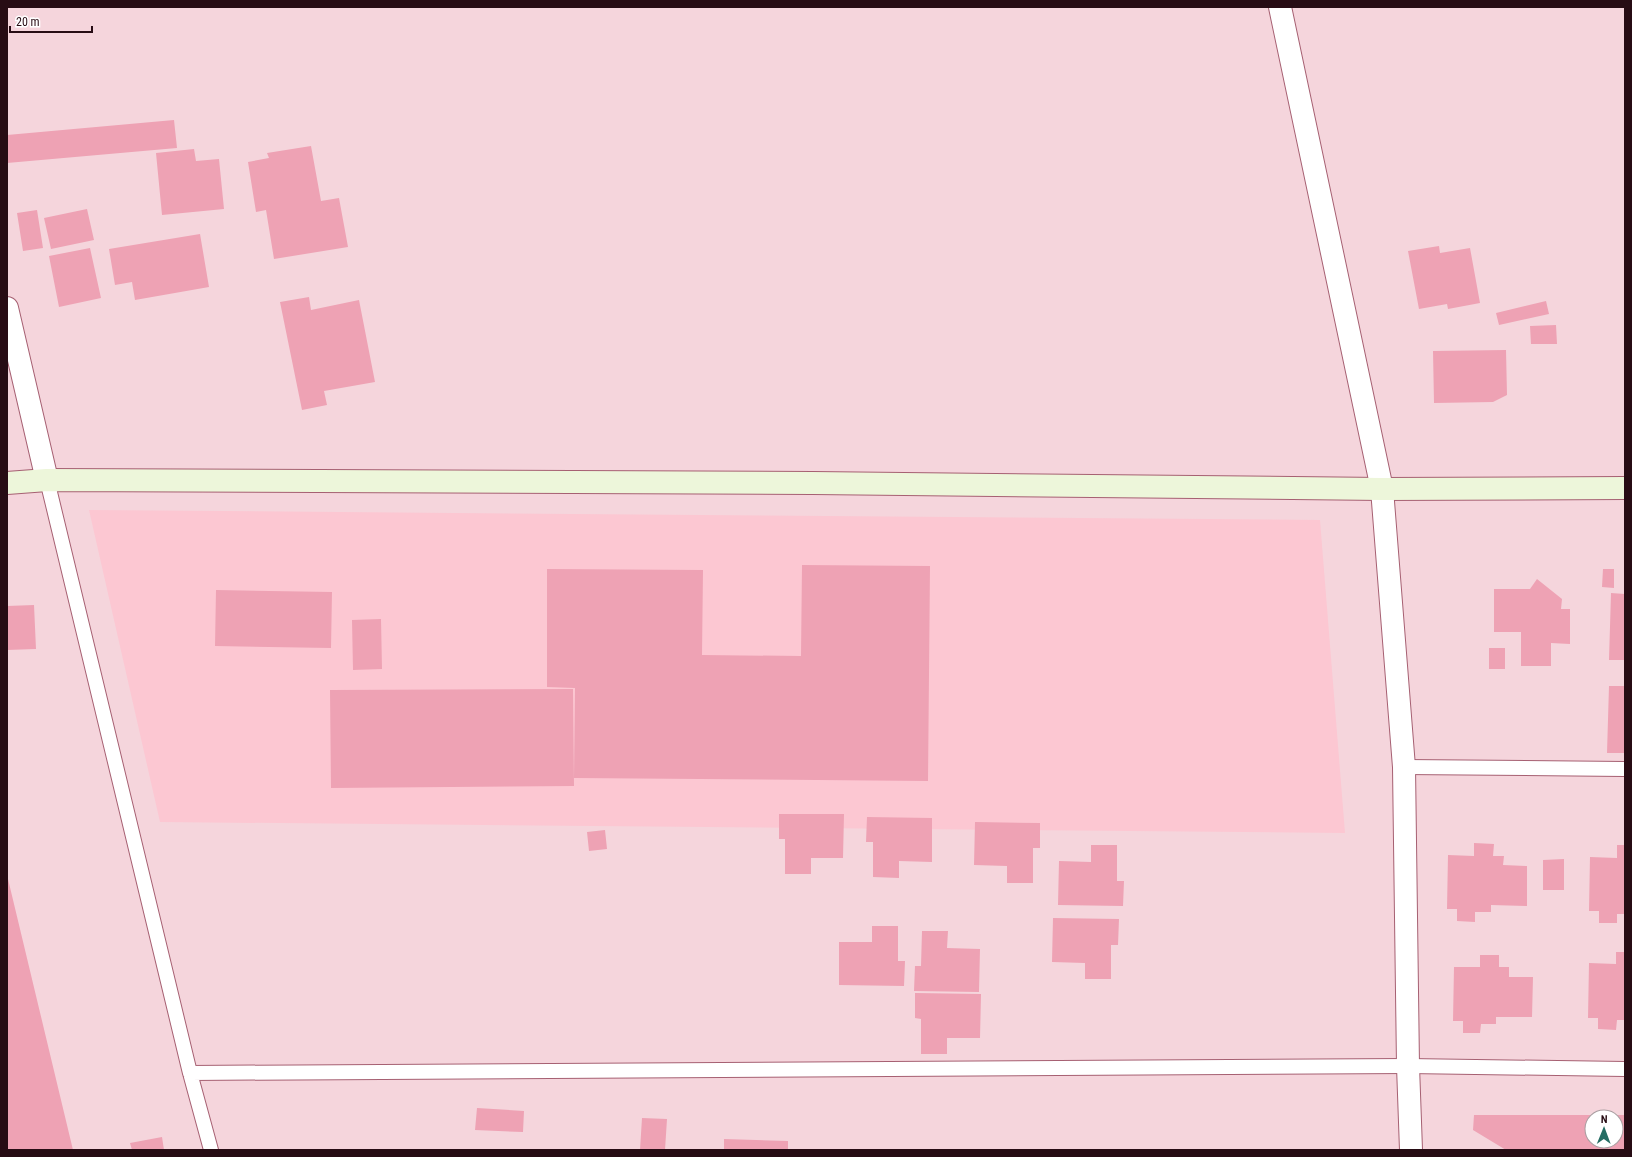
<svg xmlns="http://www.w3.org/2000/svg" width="1632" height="1157" font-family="'Roboto Condensed',sans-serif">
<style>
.built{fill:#fcc7d2}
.building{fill:#eea2b4;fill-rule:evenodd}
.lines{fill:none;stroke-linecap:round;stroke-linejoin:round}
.service-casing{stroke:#a66072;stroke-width:16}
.minor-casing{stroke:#a66072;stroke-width:24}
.secondary-casing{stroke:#a66072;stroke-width:24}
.service{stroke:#fff;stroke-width:14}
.minor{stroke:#fff;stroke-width:22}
.secondary{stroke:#edf6da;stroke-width:22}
</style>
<rect width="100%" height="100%" fill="#f5d5dc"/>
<path class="built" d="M89,510l1231,10 25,313 -1185,-11z"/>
<path class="building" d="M174,120l3,28 -170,15v-28z
M311,146l10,55 18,-3 9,49 -74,12 -8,-49 -10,2 -8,-50 21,-4 -2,-5z
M194,149l2,12 23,-2 5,50 -62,6 -6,-62z
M87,209l7,31 -43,9 -7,-31z
M37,210l6,38 -20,3 -6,-38z
M200,234l9,53 -74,13 -3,-18 -17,3 -6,-36z
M1439,246l1,7 30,-5 10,55 -32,6 -1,-5 -28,5 -11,-58z
M90,248l11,50 -42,9 -10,-51z
M309,297l2,13 48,-10 16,82 -51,9 3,14 -25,5 -22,-108z
M1546,301l3,13 -50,11 -3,-12z
M1556,325l1,19h-26l-1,-18z
M1506,350l1,45 -14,7 -59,1 -1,-52z
M802,565l128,1 -2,215 -354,-3 1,-90 -28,-1v-118l156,1 -1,85 99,1z
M1603,569h11v19l-12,-1z
M1537,579l25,20 -1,10h9v35l-19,-1v23h-30v-34h-27v-43h36z
M216,590l116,2 -1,56 -116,-2z
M1611,593l14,1v66h-16z
M34,605l2,44 -29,1v-44z
M381,619l1,50 -29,1 -1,-50z
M1489,648h16v21h-16z
M1609,686h16v67h-18z
M573,689l1,97 -243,2 -1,-98z
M779,814h65l-1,44h-32v16h-26v-35h-6z
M867,817l65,1v44l-33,-1v17l-26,-1v-35h-7z
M975,822l65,1v25h-7v35h-26v-17l-33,-1z
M605,830l2,19 -18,2 -2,-19z
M1474,843l20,1 -1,12h11l-1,9 24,1v40l-36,-1v7h-16v10l-18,-1v-12h-10l1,-54 26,1z
M1091,845h26v36h7l-1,25 -65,-1 1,-44 32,1z
M1617,845h8v69h-8v9h-18v-12h-10l1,-54 27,1z
M1564,859v31h-21v-30z
M7,879h1l65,271h-66z
M1053,918l66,1 -1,26h-7v34h-26v-16l-33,-1z
M872,926h26v35h7l-1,25 -65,-1v-43h33z
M922,931h26l-1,17 33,1 -1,43 -65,-1 1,-25h6z
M1616,952h9v68h-8l-1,10 -18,-1v-11h-10l1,-55 27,1z
M1480,955h19v12h10v10h24l-1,40h-36v7h-15l-1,9h-17v-12h-10l1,-54h26z
M915,993l66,1 -1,44h-33v16h-26v-35l-6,-1z
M477,1108l47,3 -1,21 -48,-2z
M1474,1115h151v35h-119l-33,-20zM1592,1117h24v24h-24z
M642,1118l25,1 -2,31h-25z
M162,1137l2,13h-32l-2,-7z
M724,1139l64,2v9h-64z"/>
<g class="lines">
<defs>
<path id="service" d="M47,480l143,593 21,77
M1404,767l221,2
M190,1073l1218,-7 217,3"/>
<path id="minor" d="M1280,7l102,482 22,278 4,299 3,84
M7,308l40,172"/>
<path id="secondary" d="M7,483l40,-3 766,3 569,6 243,-1"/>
</defs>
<use href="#service" class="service-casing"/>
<use href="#minor" class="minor-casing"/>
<use href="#secondary" class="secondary-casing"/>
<use href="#service" class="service"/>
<use href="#minor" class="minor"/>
<use href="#secondary" class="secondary"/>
</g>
<rect width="1632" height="1157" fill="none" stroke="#270c14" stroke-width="16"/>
<g transform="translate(1604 1129) rotate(1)"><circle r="19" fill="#ffffff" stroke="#a99ea1"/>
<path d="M0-3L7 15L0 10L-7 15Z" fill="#256d64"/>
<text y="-6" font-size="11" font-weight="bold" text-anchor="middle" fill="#270c14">N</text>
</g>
<path d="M10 26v6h82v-6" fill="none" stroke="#270c14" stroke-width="2"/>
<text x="16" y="26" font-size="12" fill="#270c14" stroke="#ffffff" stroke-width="3" paint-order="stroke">20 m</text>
</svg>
